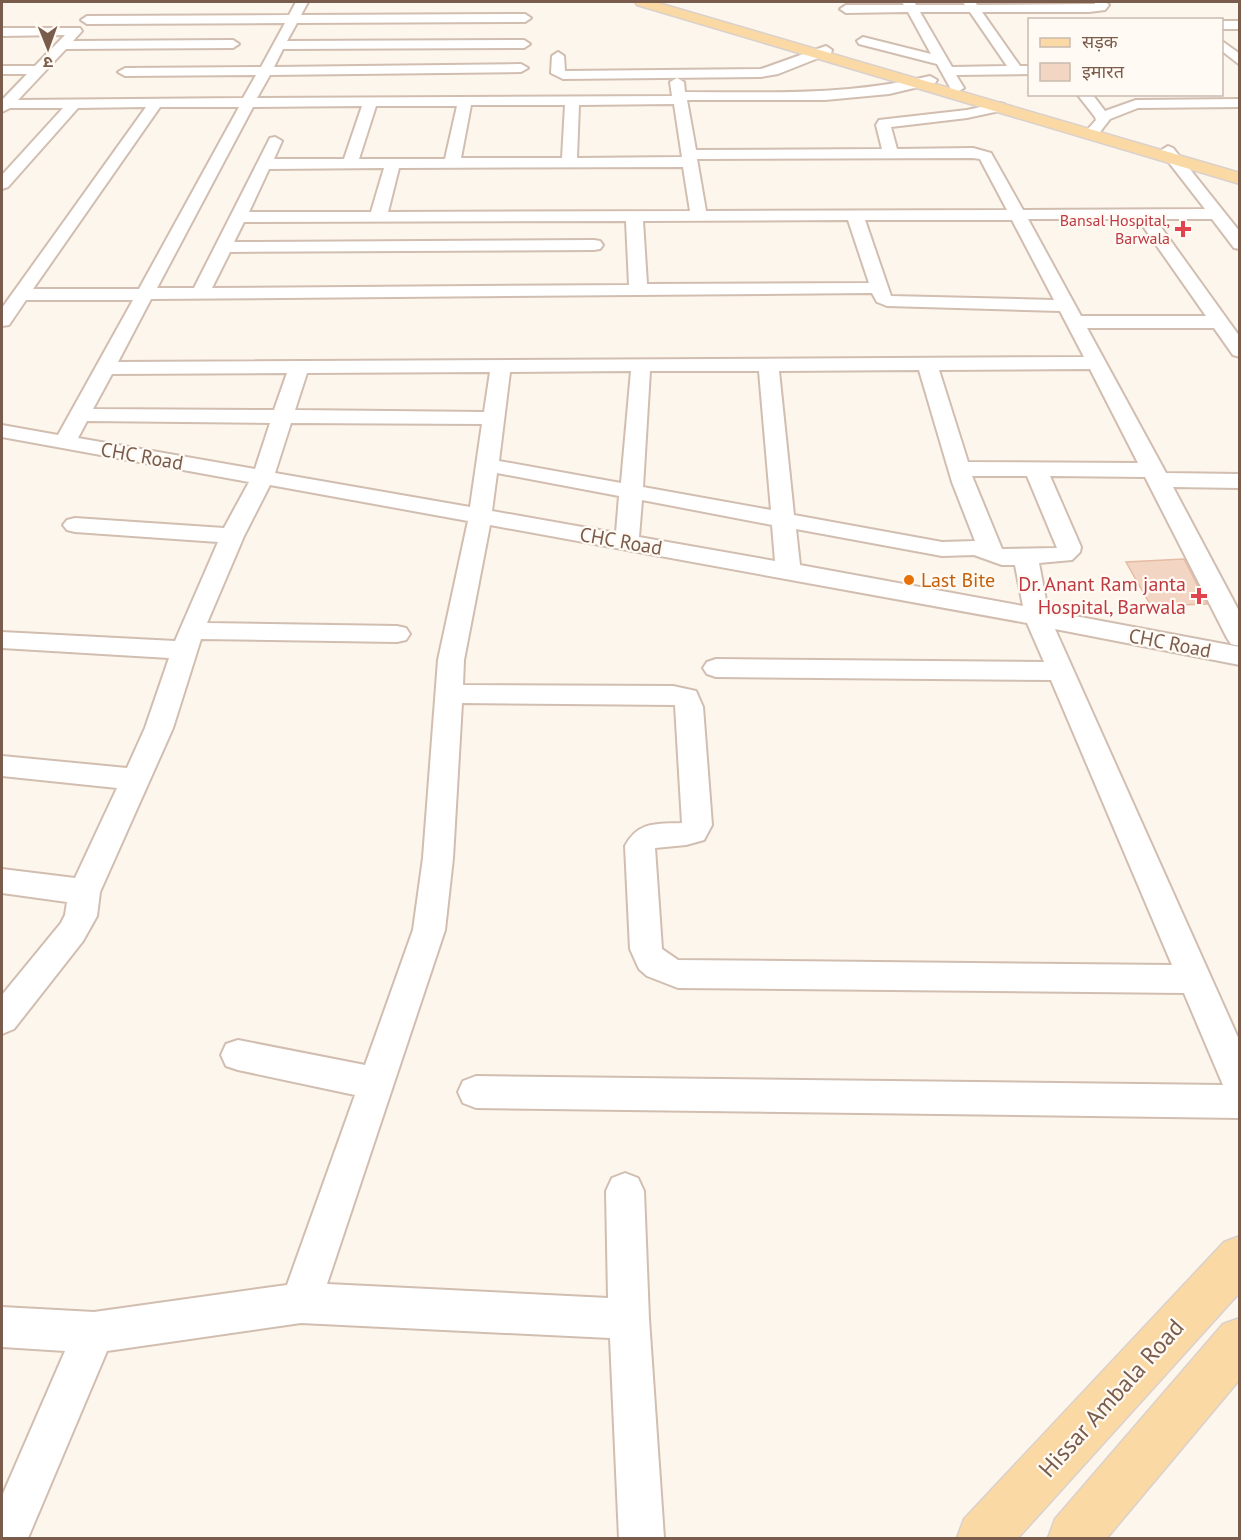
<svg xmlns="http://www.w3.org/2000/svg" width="1241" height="1540" font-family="'PT Sans','Noto Sans Devanagari',sans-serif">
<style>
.building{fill:#f3d5c3;stroke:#e6bba3;stroke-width:1.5}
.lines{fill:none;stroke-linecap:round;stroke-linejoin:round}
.street-casing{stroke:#d1beb0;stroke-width:4}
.primary-casing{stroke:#dad1cd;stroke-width:3}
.street{fill:#fff;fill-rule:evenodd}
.primary{fill:#fbd9a5;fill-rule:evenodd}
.health-dot{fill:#e0444e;stroke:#fffaf3;stroke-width:2}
.food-dot{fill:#e8710a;stroke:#fffaf3;stroke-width:2}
.labels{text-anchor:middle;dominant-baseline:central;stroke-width:4.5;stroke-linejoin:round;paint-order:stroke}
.far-health-label{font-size:16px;fill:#be3a42;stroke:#fffaf3;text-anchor:end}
.street-label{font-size:20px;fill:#7a5c4d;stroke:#fffaf3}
.food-label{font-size:20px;fill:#c56008;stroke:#fffaf3;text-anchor:start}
.health-label{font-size:20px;fill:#be3a42;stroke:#fffaf3;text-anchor:end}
.near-street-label{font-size:24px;fill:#7a5c4d;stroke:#fffaf3}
</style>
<rect width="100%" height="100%" fill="#fdf6ec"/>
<path class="building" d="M1184,559l23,45 -56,2 -25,-44z"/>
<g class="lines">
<defs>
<path id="street" d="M296,2h12l-7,13 224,-1 6,4 -6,4 -228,1 -10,18 237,-1 6,4 -6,4 -241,1 -9,18 247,-3 7,4 -7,4 -251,3 -13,23 415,-2 -2,-14 7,-4 7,4 1,10c84,0 163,4 245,-16l7,4 -2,3 -46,11 -64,6h-138l9,50 186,-1 -6,-24 3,-5 88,-10 32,-7 5,1 2,3 -2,3 -37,8 -76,9 6,22 76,-1 18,5 32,57 182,-1 -45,-58 8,-5 5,2 67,84v17l-6,-1 -22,-29h-57l85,118v20l-7,-2 -19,-27h-127l79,145 74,1v14l-67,-1 67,126v33l-9,-2 -4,-6 -82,-161 -95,-1 31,71 -1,5 -8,8 -33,3 9,48 192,36v18l-185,-36 185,413v76l-764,-10 -13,-5 -5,-11 5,-11 13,-5 747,9 -39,-92 -506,-5 -31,-12 -8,-7 -9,-20 -5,-103c13,-25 32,-22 57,-23l-7,-118 -213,-2 -9,155 -8,72 -118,354 281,14 -2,-107 6,-13 13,-5 13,5 6,13 5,128 15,219h-45l-9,-200 -309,-15 -194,28 -79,187h-26v-42l63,-145 -63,-4v-40l92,5 193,-27 68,-190 -117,-25 -12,-4 -5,-11 5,-11 12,-4 127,25 48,-135 10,-72 15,-198 30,-139 -198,-36 -26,51 -37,87 190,3 9,2 4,6 -4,6 -9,2 -196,-3 -28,89 -73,164 -3,24 -14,25 -69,88 -12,5v-39l59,-72 4,-8 2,-13 -65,-9v-24l73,9 42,-90 -115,-12v-20l125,12 18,-40 24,-70 -167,-10v-16l173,9 43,-99 -143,-10 -8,-2 -4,-5 4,-5 8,-2 149,10 25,-46 -247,-45v-12l56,10 75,-135h-107l-17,25 -7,1v-18l144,-201 -68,1 -70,79 -6,2v-14l61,-67h-53l-8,4v-12l25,-26h-25v-8h33l30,-31 -63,1v-8h78l2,3 -9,10 160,-1 6,4 -6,4 -167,1 -48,51 225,-2 13,-23 -131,1 -7,-4 7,-4 136,-1 24,-44 -198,1 -6,-4 6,-4 202,-1zM674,104l8,53 -105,1 2,-53zM471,105h94l-3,53h-101zM362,106l-18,53h-70l8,-18 -7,-4 -5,1 -76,150h-37l96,-181zM376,106h81l-12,53h-86zM160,107h79l-100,182h-106zM973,158l7,1 27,51 -301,1 -9,-52zM683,167l7,44 -302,1 11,-44zM384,168l-13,44h-122l20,-43zM1028,219h110l68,97h-125zM848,220l21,63 -222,1 -4,-63zM865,220h147l42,80 -163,-4zM626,221l3,64 -417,3 18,-36 364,-2 6,-1 3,-4 -3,-4 -6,-1 -360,2 10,-20zM872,293l5,9 10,4 173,5 24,46 -966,5 33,-63zM1090,369l48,94 -170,-1 -29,-92zM919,370l33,112 23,59 -33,1 -148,-27 -15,-144zM631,371l-10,112 -122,-22 11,-89zM650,371h109l12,139 -128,-23zM490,372l-6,40 -189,-2 12,-37zM287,373l-13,37 -181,-1 19,-35zM87,421l183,2 -15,46 -177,-31zM291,423l191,1 -12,83 -195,-34zM497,473l122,23 -3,37 -124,-22zM972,476h55l30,72 -55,1zM642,500l130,25 3,36 -136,-24zM490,525l537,98 17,39 -328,-3 -9,3 -4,6 4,6 9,3 335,3 121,285 -494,-5 -16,-11 -7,-101 31,-3 18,-5 8,-15 -9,-118 -7,-16 -23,-5 -210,-1 1,-25zM796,529l146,27 32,-1 28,10h13l8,41 -223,-41z
M902,2h12l2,3h49l-2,-3h12l2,3 112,-1h6l-1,-2h12l3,3 -4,5 -16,2h-107l38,54h10v8l-74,1 8,13 -7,4 -5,-1 -15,-27 -78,-20 -2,-3 6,-4 68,17 -23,-42 -62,1 -6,-4 6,-4h58zM920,12h50l37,54 -55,1z
M1222,21h18v8h-18z
M1222,41l18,13v11l-18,-14z
M826,46l6,4 -1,3 -53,21 -17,3 -198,2 -12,-6 1,-17 6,-4 6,4 1,15 196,-2z
M1077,94h15l13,17 31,-11 104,-1v8l-102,1 -28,11 -10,13 -5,1 -7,-4 8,-9 -1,-3z"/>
<path id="primary" d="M635,2h20l585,171v11l-603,-179z
M1240,1236v56l-222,246h-61l7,-19 260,-277z
M1240,1318v61l-133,159h-59l7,-19 168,-195z"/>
</defs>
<use href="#street" class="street-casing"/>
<use href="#primary" class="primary-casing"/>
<use href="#street" class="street"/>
<use href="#primary" class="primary"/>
</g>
<g class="health-dot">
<path d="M1180 220h6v6h6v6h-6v6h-6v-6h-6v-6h6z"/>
<path d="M1196 587h6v6h6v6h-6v6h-6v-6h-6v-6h6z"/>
</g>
<circle class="food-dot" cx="909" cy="580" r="6"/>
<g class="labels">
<g class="far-health-label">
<text x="1170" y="220">Bansal Hospital,<tspan x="1170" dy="18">Barwala</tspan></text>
</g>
<g class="street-label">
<text transform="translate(142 456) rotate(10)">CHC Road</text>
<text transform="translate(621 541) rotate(10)">CHC Road</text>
<text transform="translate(1170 643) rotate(11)">CHC Road</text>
</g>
<g class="food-label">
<text x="921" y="580">Last Bite</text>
</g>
<g class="health-label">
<text x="1186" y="584">Dr. Anant Ram janta<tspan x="1186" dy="23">Hospital, Barwala</tspan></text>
</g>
<g class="near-street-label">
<text transform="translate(1111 1398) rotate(-48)">Hissar Ambala Road</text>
</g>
</g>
<rect width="1241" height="1540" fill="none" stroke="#7a5c4d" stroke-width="6"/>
<rect x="1028" y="18" width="195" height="78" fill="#fffaf3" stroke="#cabbb1" stroke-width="1.5"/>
<rect x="1040" y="38" width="30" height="9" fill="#fbd9a5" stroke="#cabbb1" stroke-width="1.5"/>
<text x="1082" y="48" font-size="18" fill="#7a5c4d">सड़क</text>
<rect x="1040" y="63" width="30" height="18" fill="#f3d5c3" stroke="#cabbb1" stroke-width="1.5"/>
<text x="1082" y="78" font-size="18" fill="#7a5c4d">इमारत</text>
<g transform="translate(48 48) rotate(179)" stroke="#fffaf3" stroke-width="4.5" paint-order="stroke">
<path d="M0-4.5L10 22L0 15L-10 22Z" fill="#7a5c4d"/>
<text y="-9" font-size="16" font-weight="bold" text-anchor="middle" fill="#7a5c4d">उ</text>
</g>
</svg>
